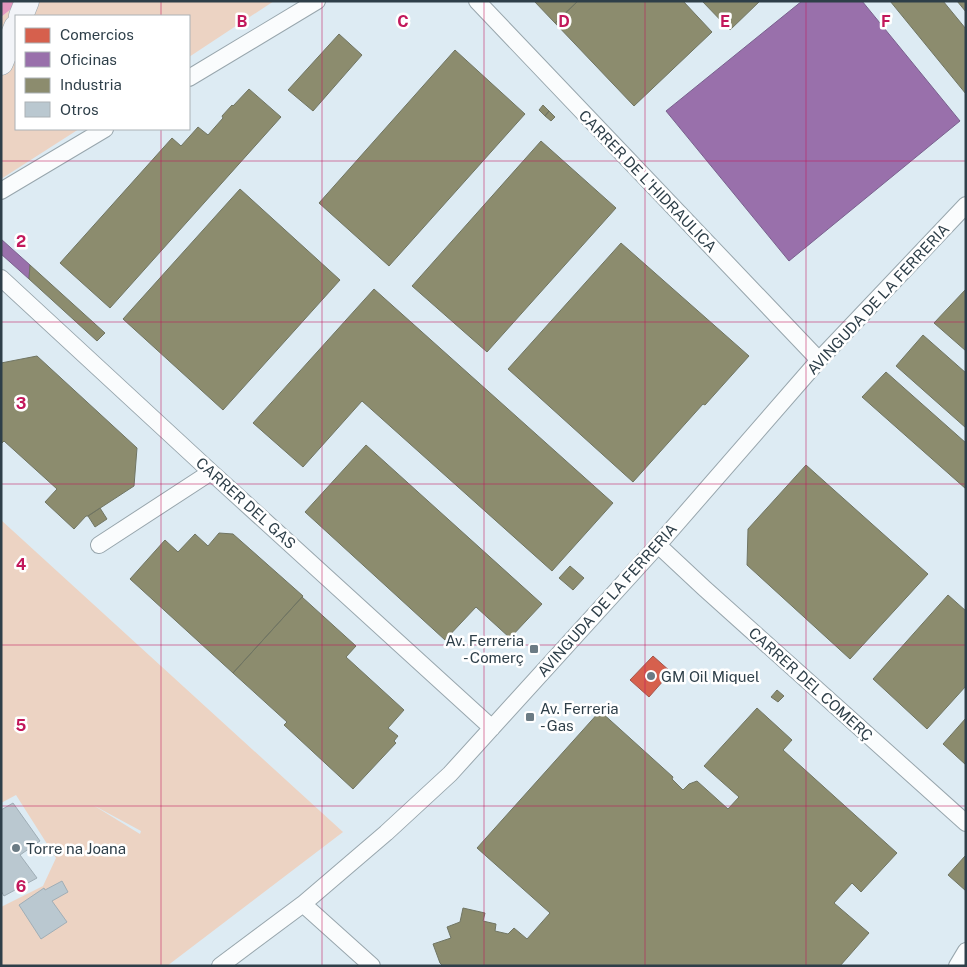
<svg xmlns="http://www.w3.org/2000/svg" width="967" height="967" font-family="'Public Sans',sans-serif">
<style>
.green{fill:#ecd3c3;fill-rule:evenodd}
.water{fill:#e398be}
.shops{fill:#d6604d;stroke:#a4564c}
.offices{fill:#9970ab;stroke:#79618e}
.industry{fill:#8c8c6e;stroke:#707563}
.building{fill:#bac8d0;stroke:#a0aeb6}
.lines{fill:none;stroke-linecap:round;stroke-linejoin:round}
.street-casing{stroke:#98a6ad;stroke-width:18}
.secondary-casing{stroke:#98a6ad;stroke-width:25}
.street{stroke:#fafcfd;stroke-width:16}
.secondary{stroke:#f2f4f8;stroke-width:24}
.grid{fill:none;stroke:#c2185b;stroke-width:1;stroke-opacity:0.55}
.poi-dot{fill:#6b7b84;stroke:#fff;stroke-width:2}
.labels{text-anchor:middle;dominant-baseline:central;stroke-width:5;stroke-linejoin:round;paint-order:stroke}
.street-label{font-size:15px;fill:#2e3f49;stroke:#fff}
.poi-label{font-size:15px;fill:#2e3f49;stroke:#fff;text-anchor:start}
.grid-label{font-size:16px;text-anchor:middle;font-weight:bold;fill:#c2185b;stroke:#fff;stroke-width:5;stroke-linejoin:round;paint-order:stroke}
</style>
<rect width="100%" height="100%" fill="#ddebf3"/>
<path class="green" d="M21,1h253l-85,56v-41h-173v113h63l-78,50v-162z
M1,520l342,312 -176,134h-166v-59l42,-21 13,-28 -40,-63 -15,8zM93,805l48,26 -1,3z"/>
<path class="water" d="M1,1h20l-20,16z"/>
<path class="shops" d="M653,656l18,16 -22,25 -19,-17z"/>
<path class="offices" d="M802,1h60l98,120 -171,140 -123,-150z
M1,239l29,26 -1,14 -28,-25z"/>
<path class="industry" d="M534,1h44l-23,22z
M578,1h105l29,31 -78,74 -79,-83z
M702,1h58l-30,29z
M890,1h53l23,28v65z
M957,1h9v11z
M339,34l23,21 -49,56 -25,-21z
M455,50l70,64 -136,152 -70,-63z
M249,89l32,28 -171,191 -50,-45 112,-125 9,8 17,-19 10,8 15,-17 -1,-2 10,-11 1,1z
M543,105l6,6 -4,5 -6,-6z
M549,111l6,6 -4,4 -6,-5z
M541,141l75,67 -129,144 -75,-66z
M240,189l100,91 -117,130 -100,-91z
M621,243l128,113 -44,49 -2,-1 -70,78 -125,-113z
M30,265l75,68 -8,8 -68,-62z
M374,289l239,214 -61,68 -190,-170 -59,66 -50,-44z
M966,289v62l-32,-28z
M923,335l43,38v55l-70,-62z
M37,356l100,92 -3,38 -46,30h-2l-12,13 -29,-27 12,-13 -53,-48 -3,3v-81z
M886,372l80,71v46l-104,-92z
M366,445l176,159 -32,34 -34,-31 -31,33 -140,-128z
M806,465l122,109 -78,85 -103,-94 1,-36z
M100,508l7,11 -12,8 -7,-11z
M219,533l14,1 70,62 -70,77 -103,-94 35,-39 13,12 17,-18 13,12z
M570,566l14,12 -11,12 -14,-12z
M948,595l18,16v75l-39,43 -54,-50z
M302,597l54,49 -10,11 58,53 -16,18 10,8 -4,5 2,2 -43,46 -69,-64 3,-3 -54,-49z
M777,690l7,6 -6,6 -7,-5z
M757,708l35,32 -9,10 114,103 -36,39 -9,-9 -18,20 35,30 -29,33h-397l-3,-3 -7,-19 18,-6 -4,-11 13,-5 3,-14 22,5 -2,8 13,3 -1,7 13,3 6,-6 13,11 23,-26 -73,-65 123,-137 73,66 -1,2 11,11 6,-6 8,-3 31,28 11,-12 -35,-31z
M966,718v47l-23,-21z
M965,856l1,1v34l-18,-16z"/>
<path class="building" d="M13,803l27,38 -20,14 17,23 -33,18 -3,-5v-81z
M62,881l6,11 -16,9 15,21 -26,17 -22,-34 25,-17 1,2z"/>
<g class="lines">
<defs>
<path id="street" d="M477,1l342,359
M189,78l128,-77
M1,191l104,-62
M1,278l210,194 281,256
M99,545l112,-73
M658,545l46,43 262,235
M303,904l69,62
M220,966l83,-62 83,-71 64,-59 208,-229 161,-185 147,-155
M957,966l9,-15"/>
<path id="secondary" d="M21,16l6,-15
M1,63l15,-36"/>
</defs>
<use href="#street" class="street-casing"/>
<use href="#secondary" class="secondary-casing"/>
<use href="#street" class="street"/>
<use href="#secondary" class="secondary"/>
</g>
<path class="grid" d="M161,1v15M322,1v965M484,1v965M645,1v965M806,1v965M161,129v837M1,161h965M1,322h965M1,484h965M1,645h965M1,806h965"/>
<g class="poi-dot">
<rect x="529" y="644" width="10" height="10" rx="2.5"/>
<circle cx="651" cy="676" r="5"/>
<rect x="525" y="712" width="10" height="10" rx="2.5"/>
<circle cx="16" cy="848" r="5"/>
</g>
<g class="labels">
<g class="street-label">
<text transform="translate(648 181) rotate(46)">CARRER DE L'HIDRAULICA</text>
<text transform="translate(878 299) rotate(-47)">AVINGUDA DE LA FERRERIA</text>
<text transform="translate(246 503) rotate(42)">CARRER DEL GAS</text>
<text transform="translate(607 600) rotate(-48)">AVINGUDA DE LA FERRERIA</text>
<text transform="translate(811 684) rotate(42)">CARRER DEL COMERÇ</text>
</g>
<g class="poi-label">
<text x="524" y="640" text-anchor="end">Av. Ferreria<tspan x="524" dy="17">- Comerç</tspan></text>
<text x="661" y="676">GM Oil Miquel</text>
<text x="540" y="708">Av. Ferreria<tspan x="540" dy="17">- Gas</tspan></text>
<text x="26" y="848">Torre na Joana</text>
</g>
</g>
<g class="grid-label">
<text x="242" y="27">B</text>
<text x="403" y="27">C</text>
<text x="564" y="27">D</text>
<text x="725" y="27">E</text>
<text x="886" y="27">F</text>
<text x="21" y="247">2</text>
<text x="21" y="409">3</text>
<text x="21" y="570">4</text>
<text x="21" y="731">5</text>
<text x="21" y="892">6</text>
</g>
<rect width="967" height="967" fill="none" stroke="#2e3f49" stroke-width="5"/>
<rect x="15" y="15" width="175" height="115" fill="#ffffff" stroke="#abb2b6"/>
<rect x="25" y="28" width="25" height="15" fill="#d6604d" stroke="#abb2b6"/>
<text x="60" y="40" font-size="15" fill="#2e3f49">Comercios</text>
<rect x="25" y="52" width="25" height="15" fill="#9970ab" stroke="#abb2b6"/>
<text x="60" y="65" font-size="15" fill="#2e3f49">Oficinas</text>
<rect x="25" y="78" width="25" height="15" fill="#8c8c6e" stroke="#abb2b6"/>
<text x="60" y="90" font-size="15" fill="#2e3f49">Industria</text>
<rect x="25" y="102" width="25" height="15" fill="#bac8d0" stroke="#abb2b6"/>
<text x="60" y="115" font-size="15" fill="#2e3f49">Otros</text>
</svg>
